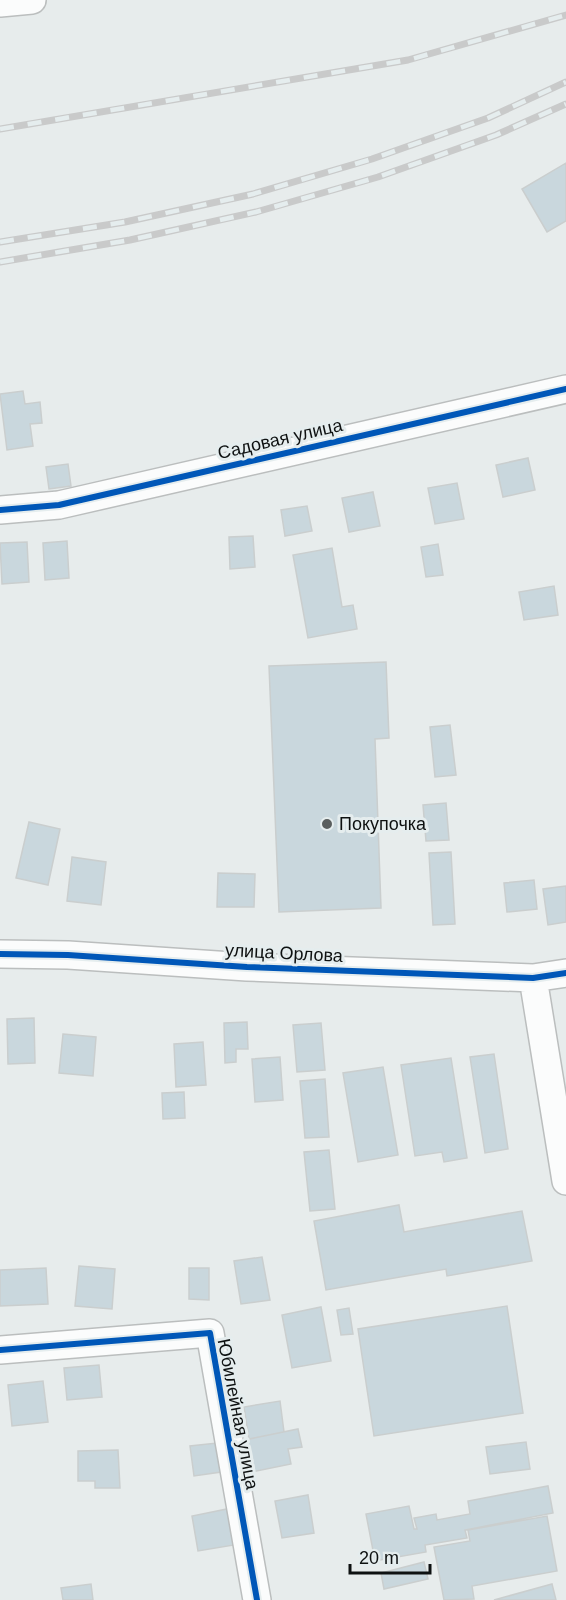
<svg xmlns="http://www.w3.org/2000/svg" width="566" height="1600" font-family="Arial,sans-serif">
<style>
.building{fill:#c9d7dd;stroke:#cacece;stroke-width:1.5}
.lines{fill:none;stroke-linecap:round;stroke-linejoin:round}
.minor-casing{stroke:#bbbebe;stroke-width:30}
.minor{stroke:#fbfcfc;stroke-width:27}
.rail-casing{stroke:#c9caca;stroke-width:7}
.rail{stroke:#e5edee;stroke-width:4.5;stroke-dasharray:14;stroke-linecap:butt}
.cycleway-casing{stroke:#e5edee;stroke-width:10}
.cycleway{stroke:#0057b8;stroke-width:6}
.poi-dot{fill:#5a5e5e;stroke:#e5edee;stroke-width:2}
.labels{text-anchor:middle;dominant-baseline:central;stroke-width:6;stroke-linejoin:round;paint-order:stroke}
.street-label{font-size:18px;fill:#0e1111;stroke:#e5edee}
.poi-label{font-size:18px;fill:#0e1111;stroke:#e5edee;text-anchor:start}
</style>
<rect width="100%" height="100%" fill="#e7ecec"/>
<path class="building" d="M566,163v58l-19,11 -25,-43z
M23,391l2,13 15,-2 2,21 -12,1 3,22 -26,4 -7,-56z
M528,458l7,32 -32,7 -7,-32z
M68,464l3,22 -22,3 -3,-22z
M457,483l7,36 -29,5 -7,-36z
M373,492l7,34 -31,6 -7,-34z
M307,506l5,25 -27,5 -4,-26z
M253,536l2,31 -25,2 -1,-32z
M67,541l2,37 -24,2 -2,-37z
M27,542l2,40 -27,2 -2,-41z
M438,544l5,31 -17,2 -5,-30z
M332,548l10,59 11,-2 4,24 -49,9 -15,-83z
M554,586l4,29 -34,5 -5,-28z
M386,662l3,76 -14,1 6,169 -102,4 -10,-246z
M450,725l6,50 -21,2 -5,-50z
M446,803l3,37 -23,1 -3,-36z
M29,822l31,7 -12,56 -32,-7z
M451,852l4,72 -22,1 -4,-72z
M72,857l34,5 -5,43 -34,-4z
M218,873l37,1 -1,33h-37z
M534,880l3,29 -30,3 -3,-29z
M566,886v36l-18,3 -5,-36z
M34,1018l1,45 -27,1 -1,-45z
M247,1022l1,27h-12v13l-11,1 -1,-40z
M321,1023l4,47 -28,2 -4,-47z
M63,1034l33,3 -3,39 -34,-3z
M203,1042l3,43 -30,2 -2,-43z
M494,1054l14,95 -23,4 -15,-96z
M280,1057l3,43 -28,2 -3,-43z
M451,1058l16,100 -23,4 -2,-10 -27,4 -14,-91z
M383,1067l15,88 -40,7 -15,-89z
M325,1079l4,58 -24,1 -5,-57z
M184,1092l1,26 -22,1 -1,-26z
M329,1150l6,59 -25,2 -6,-59z
M399,1205l5,27 118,-21 10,50 -85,15 -1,-7 -120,21 -12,-69z
M262,1257l8,43 -29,4 -7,-43z
M79,1266l36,3 -3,40 -37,-3z
M46,1268l2,36 -48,2v-36z
M189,1268h20v32l-20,-1z
M507,1306l16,107 -149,23 -16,-107z
M321,1307l10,54 -39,7 -10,-53z
M349,1308l4,26 -12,1 -4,-25z
M99,1365l3,32 -35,3 -3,-32z
M43,1381l5,41 -36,4 -4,-41z
M280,1401l4,31 -35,7 -5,-32z
M298,1429l4,18 -14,2 3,15 -44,9 -7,-32z
M526,1442l4,27 -40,5 -4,-27z
M217,1443l4,29 -27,4 -4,-30z
M118,1450l2,38h-25v-7h-17v-30z
M548,1486l5,27 -88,17 2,8 -42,7 1,7 -51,9 -9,-47 43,-8 5,23h3l-3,-11 22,-4 1,6 33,-6 -2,-13z
M308,1495l6,38 -32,5 -7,-37z
M227,1509l7,36 -36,6 -6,-35z
M547,1516l10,55 -85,15 2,13 -30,1 -10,-53 36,-6 -2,-11z
M424,1562l4,17 -44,10 -3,-16z
M91,1584l2,16h-30l-2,-12z
M552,1584l4,16h-62z"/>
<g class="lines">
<defs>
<path id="minor" d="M0,3l32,-3
M0,510l59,-5 507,-116
M0,954l68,1 179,12 286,11 33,-5
M533,978l33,203
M0,1350l210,-17 47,267"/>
</defs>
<use href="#minor" class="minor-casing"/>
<use href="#minor" class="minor"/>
<defs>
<path id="rail" d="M0,129l408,-69 158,-45
M0,242l125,-20 128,-28 119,-35 116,-41 78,-36
M0,262l130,-22 126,-28 122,-35 118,-42 70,-31"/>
</defs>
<use href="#rail" class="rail-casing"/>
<use href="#rail" class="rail"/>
<defs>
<path id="cycleway" d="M0,510l59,-5 507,-116
M0,954l68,1 179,12 286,11 33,-5
M0,1350l210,-17 47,267"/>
</defs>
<use href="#cycleway" class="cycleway-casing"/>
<use href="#cycleway" class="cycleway"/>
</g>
<circle class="poi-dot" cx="327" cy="824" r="6"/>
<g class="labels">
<g class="street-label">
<text transform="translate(280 439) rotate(-13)">Садовая улица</text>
<text transform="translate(284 953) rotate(3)">улица Орлова</text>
<text transform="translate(238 1414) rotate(79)">Юбилейная улица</text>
</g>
<g class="poi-label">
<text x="339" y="824">Покупочка</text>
</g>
</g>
<path d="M350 1564v9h80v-9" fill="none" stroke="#0e1111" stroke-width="3"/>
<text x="359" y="1564" font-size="18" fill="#0e1111" stroke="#e5edee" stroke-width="4.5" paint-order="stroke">20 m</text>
</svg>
